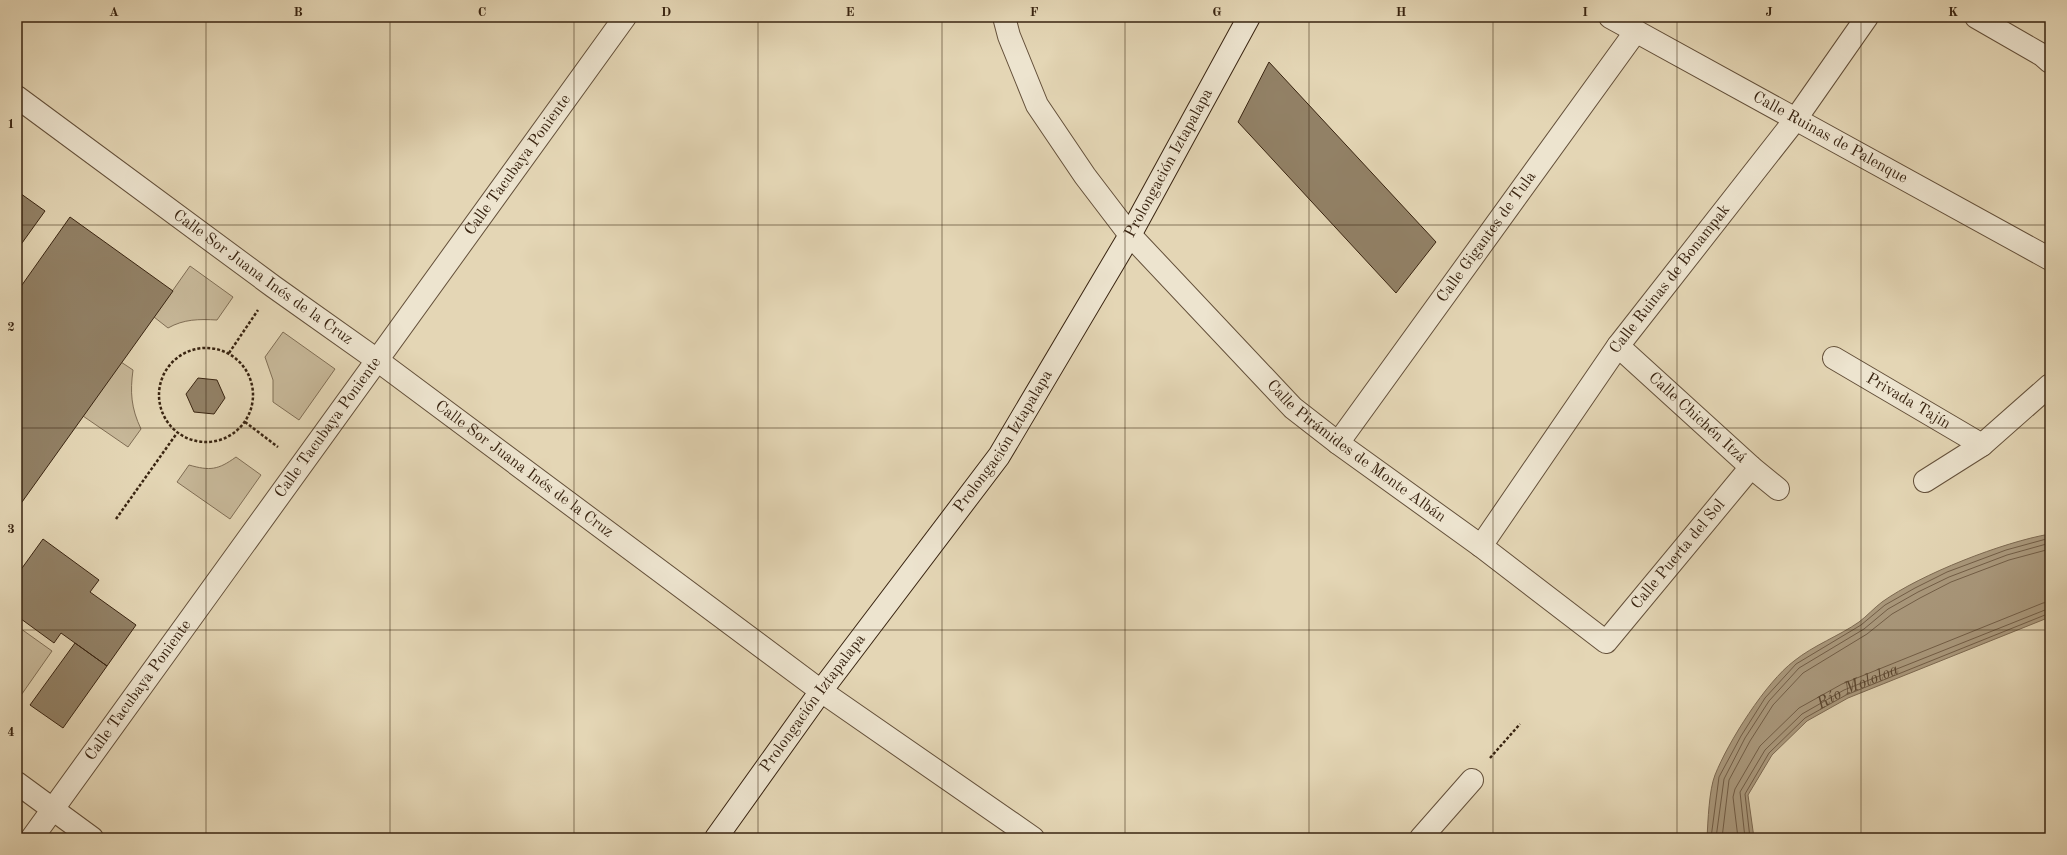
<svg xmlns="http://www.w3.org/2000/svg" width="2067" height="855" font-family="'Old Standard TT',serif">
<style>
.green{fill:#c7b899;stroke:#806e55}
.water{fill:#aa997d;stroke:#7d6a52}
.lines{fill:none;stroke-linecap:round;stroke-linejoin:round}
.shore{stroke:#725e47;stroke-width:1}
.building{fill:#928166;stroke:#392411}
.street-casing{stroke:#64503a;stroke-width:24}
.secondary-casing{stroke:#392411;stroke-width:24}
.path{stroke:#392411;stroke-width:2.5;stroke-dasharray:3 2;stroke-linecap:butt}
.street{stroke:#ede4cf;stroke-width:22}
.secondary{stroke:#ede4cf;stroke-width:22}
.grid{fill:none;stroke:#392411;stroke-width:1;stroke-opacity:0.55}
.labels{text-anchor:middle;dominant-baseline:central;stroke-width:4;stroke-linejoin:round;paint-order:stroke}
.street-label{font-size:16px;fill:#392411;stroke:#ede4cf}
.water-label{font-size:17px;font-style:italic;fill:#5b4731;stroke:#ede4cf}
.neatline{fill:none;stroke:#392411;stroke-width:1.5}
.grid-label{font-size:13px;text-anchor:middle;font-weight:bold;fill:#392411}
</style>
<rect width="100%" height="100%" fill="#e4d6b5"/>
<filter id="stains"><feTurbulence type="fractalNoise" baseFrequency=".005" numOctaves="4"/><feColorMatrix values="0 0 0 0 .2 0 0 0 0 .09 0 0 0 0 .02 0 0 0 .5 -.17"/></filter>
<radialGradient id="worn" r=".72"><stop offset=".6" stop-color="#630" stop-opacity="0"/><stop offset="1" stop-color="#630" stop-opacity=".3"/></radialGradient>
<path class="green" d="M190,266l43,31 -16,23c-18,-1 -33,-1 -49,8l-14,-11z
M283,332l52,37 -36,51 -26,-18v-22l-8,-23z
M121,362l12,8c-3,22 -2,38 8,59l-13,18 -45,-31z
M236,457l25,18 -31,44 -53,-37 12,-17c21,6 29,5 47,-8z
M17,626l35,25 -35,50z"/>
<path class="water" d="M2050,534v83l-202,81 -41,23 -35,34 -24,40 6,43h-47c1,-17 2,-48 8,-63 13,-33 51,-93 79,-114 20,-16 45,-25 65,-39 8,-6 15,-14 23,-20 39,-28 121,-60 168,-68z"/>
<g class="lines">
<g class="shore">
<path d="M1711,838l8,-61 22,-41 24,-38 31,-34 65,-39 24,-20 30,-17 32,-16 59,-22 44,-12"/>
<path d="M1716,838l8,-59 21,-41 24,-37 30,-33 65,-39 24,-20 30,-17 31,-15 58,-22 43,-12"/>
<path d="M1722,838l7,-58 21,-39 23,-36 30,-32 64,-39 25,-20 28,-16 31,-16 58,-22 41,-11"/>
<path d="M1738,838l-5,-41 2,-8 25,-43 39,-38 43,-24 201,-81 7,-1"/>
<path id="s1" d="M1745,838l-5,-46 25,-42 37,-36 42,-24 206,-82"/>
<path d="M1750,838l-5,-44 24,-41 36,-35 41,-23 204,-82"/>
</g>
</g>
<path class="building" d="M1269,62l167,180 -40,51 -158,-171z
M17,191l28,20 -28,39z
M70,217l103,74 -156,218v-217z
M198,378l19,2 8,18 -11,16 -20,-2 -8,-18z
M43,539l56,41 -9,12 46,33 -29,41 -46,-33 -7,10 -37,-27v-41z
M75,643l32,23 -44,62 -33,-23z"/>
<g class="lines">
<defs>
<g id="street">
<path id="s2" d="M1004,17l5,19 28,69 48,71 45,59 163,173 45,35 143,103 125,96 145,-175"/>
<path id="s3" d="M1610,17l440,242"/>
<path d="M1976,17l66,38 8,7"/>
<path id="s4" d="M17,97l257,190 103,73 444,331 212,147"/>
<path id="s5" d="M1618,346l133,121 27,22"/>
<path id="s6" d="M1834,358l148,87"/>
<path id="s7" d="M1338,443l298,-412"/>
<path d="M1925,481l57,-36 68,-60"/>
<path id="s8" d="M1481,546l137,-200 177,-226 72,-103"/>
<path d="M17,783l75,55"/>
<path id="s9" d="M32,838l593,-821"/>
<path d="M1421,838l51,-58"/>
</g>
<g id="secondary">
<path id="s10" d="M716,838l105,-147 178,-235 131,-221 119,-218"/>
</g>
</defs>
<use href="#street" class="street-casing"/>
<use href="#secondary" class="secondary-casing"/>
<path class="path" d="M159 395a47 47 0 1 1 94 0a47 47 0 1 1-94 0Z
M229,353l29,-43
M245,422l33,25
M116,519l61,-86
M1490,758l30,-34"/>
<use href="#street" class="street"/>
<use href="#secondary" class="secondary"/>
</g>
<path class="grid" d="M206,17v821M390,17v821M574,17v821M758,17v821M942,17v821M1125,17v821M1309,17v821M1493,17v821M1677,17v821M1861,17v821M17,225h2033M17,428h2033M17,630h2033"/>
<g class="labels">
<g class="street-label">
<text stroke="none"><textPath href="#s3" startOffset="251">Calle Ruinas de Palenque</textPath></text>
<text stroke="none"><textPath href="#s10" startOffset="814">Prolongación Iztapalapa</textPath></text>
<text stroke="none"><textPath href="#s9" startOffset="830">Calle Tacubaya Poniente</textPath></text>
<text stroke="none"><textPath href="#s7" startOffset="254">Calle Gigantes de Tula</textPath></text>
<text stroke="none"><textPath href="#s4" startOffset="305">Calle Sor Juana Inés de la Cruz</textPath></text>
<text stroke="none"><textPath href="#s8" startOffset="327">Calle Ruinas de Bonampak</textPath></text>
<text stroke="none"><textPath href="#s6" startOffset="86">Privada Tajín</textPath></text>
<text stroke="none"><textPath href="#s5" startOffset="107">Calle Chichén Itzá</textPath></text>
<text stroke="none"><textPath href="#s9" startOffset="506">Calle Tacubaya Poniente</textPath></text>
<text stroke="none"><textPath href="#s10" startOffset="490">Prolongación Iztapalapa</textPath></text>
<text stroke="none"><textPath href="#s2" startOffset="568">Calle Pirámides de Monte Albán</textPath></text>
<text stroke="none"><textPath href="#s4" startOffset="629">Calle Sor Juana Inés de la Cruz</textPath></text>
<text stroke="none"><textPath href="#s2" startOffset="996">Calle Puerta del Sol</textPath></text>
<text stroke="none"><textPath href="#s9" startOffset="182">Calle Tacubaya Poniente</textPath></text>
<text stroke="none"><textPath href="#s10" startOffset="166">Prolongación Iztapalapa</textPath></text>
</g>
<g class="water-label">
<text stroke="none"><textPath href="#s1" startOffset="209">Río Mololoa</textPath></text>
</g>
</g>
<rect width="2067" height="855" fill="none" stroke="#e4d6b5" stroke-width="44"/>
<rect x="22" y="22" width="2023" height="811" class="neatline"/>
<g class="grid-label">
<text x="114" y="16">A</text>
<text x="298" y="16">B</text>
<text x="482" y="16">C</text>
<text x="666" y="16">D</text>
<text x="850" y="16">E</text>
<text x="1034" y="16">F</text>
<text x="1217" y="16">G</text>
<text x="1401" y="16">H</text>
<text x="1585" y="16">I</text>
<text x="1769" y="16">J</text>
<text x="1953" y="16">K</text>
<text x="11" y="128">1</text>
<text x="11" y="331">2</text>
<text x="11" y="533">3</text>
<text x="11" y="736">4</text>
</g>
<rect width="100%" height="100%" filter="url(#stains)"/>
<rect width="100%" height="100%" fill="url(#worn)"/>
</svg>
